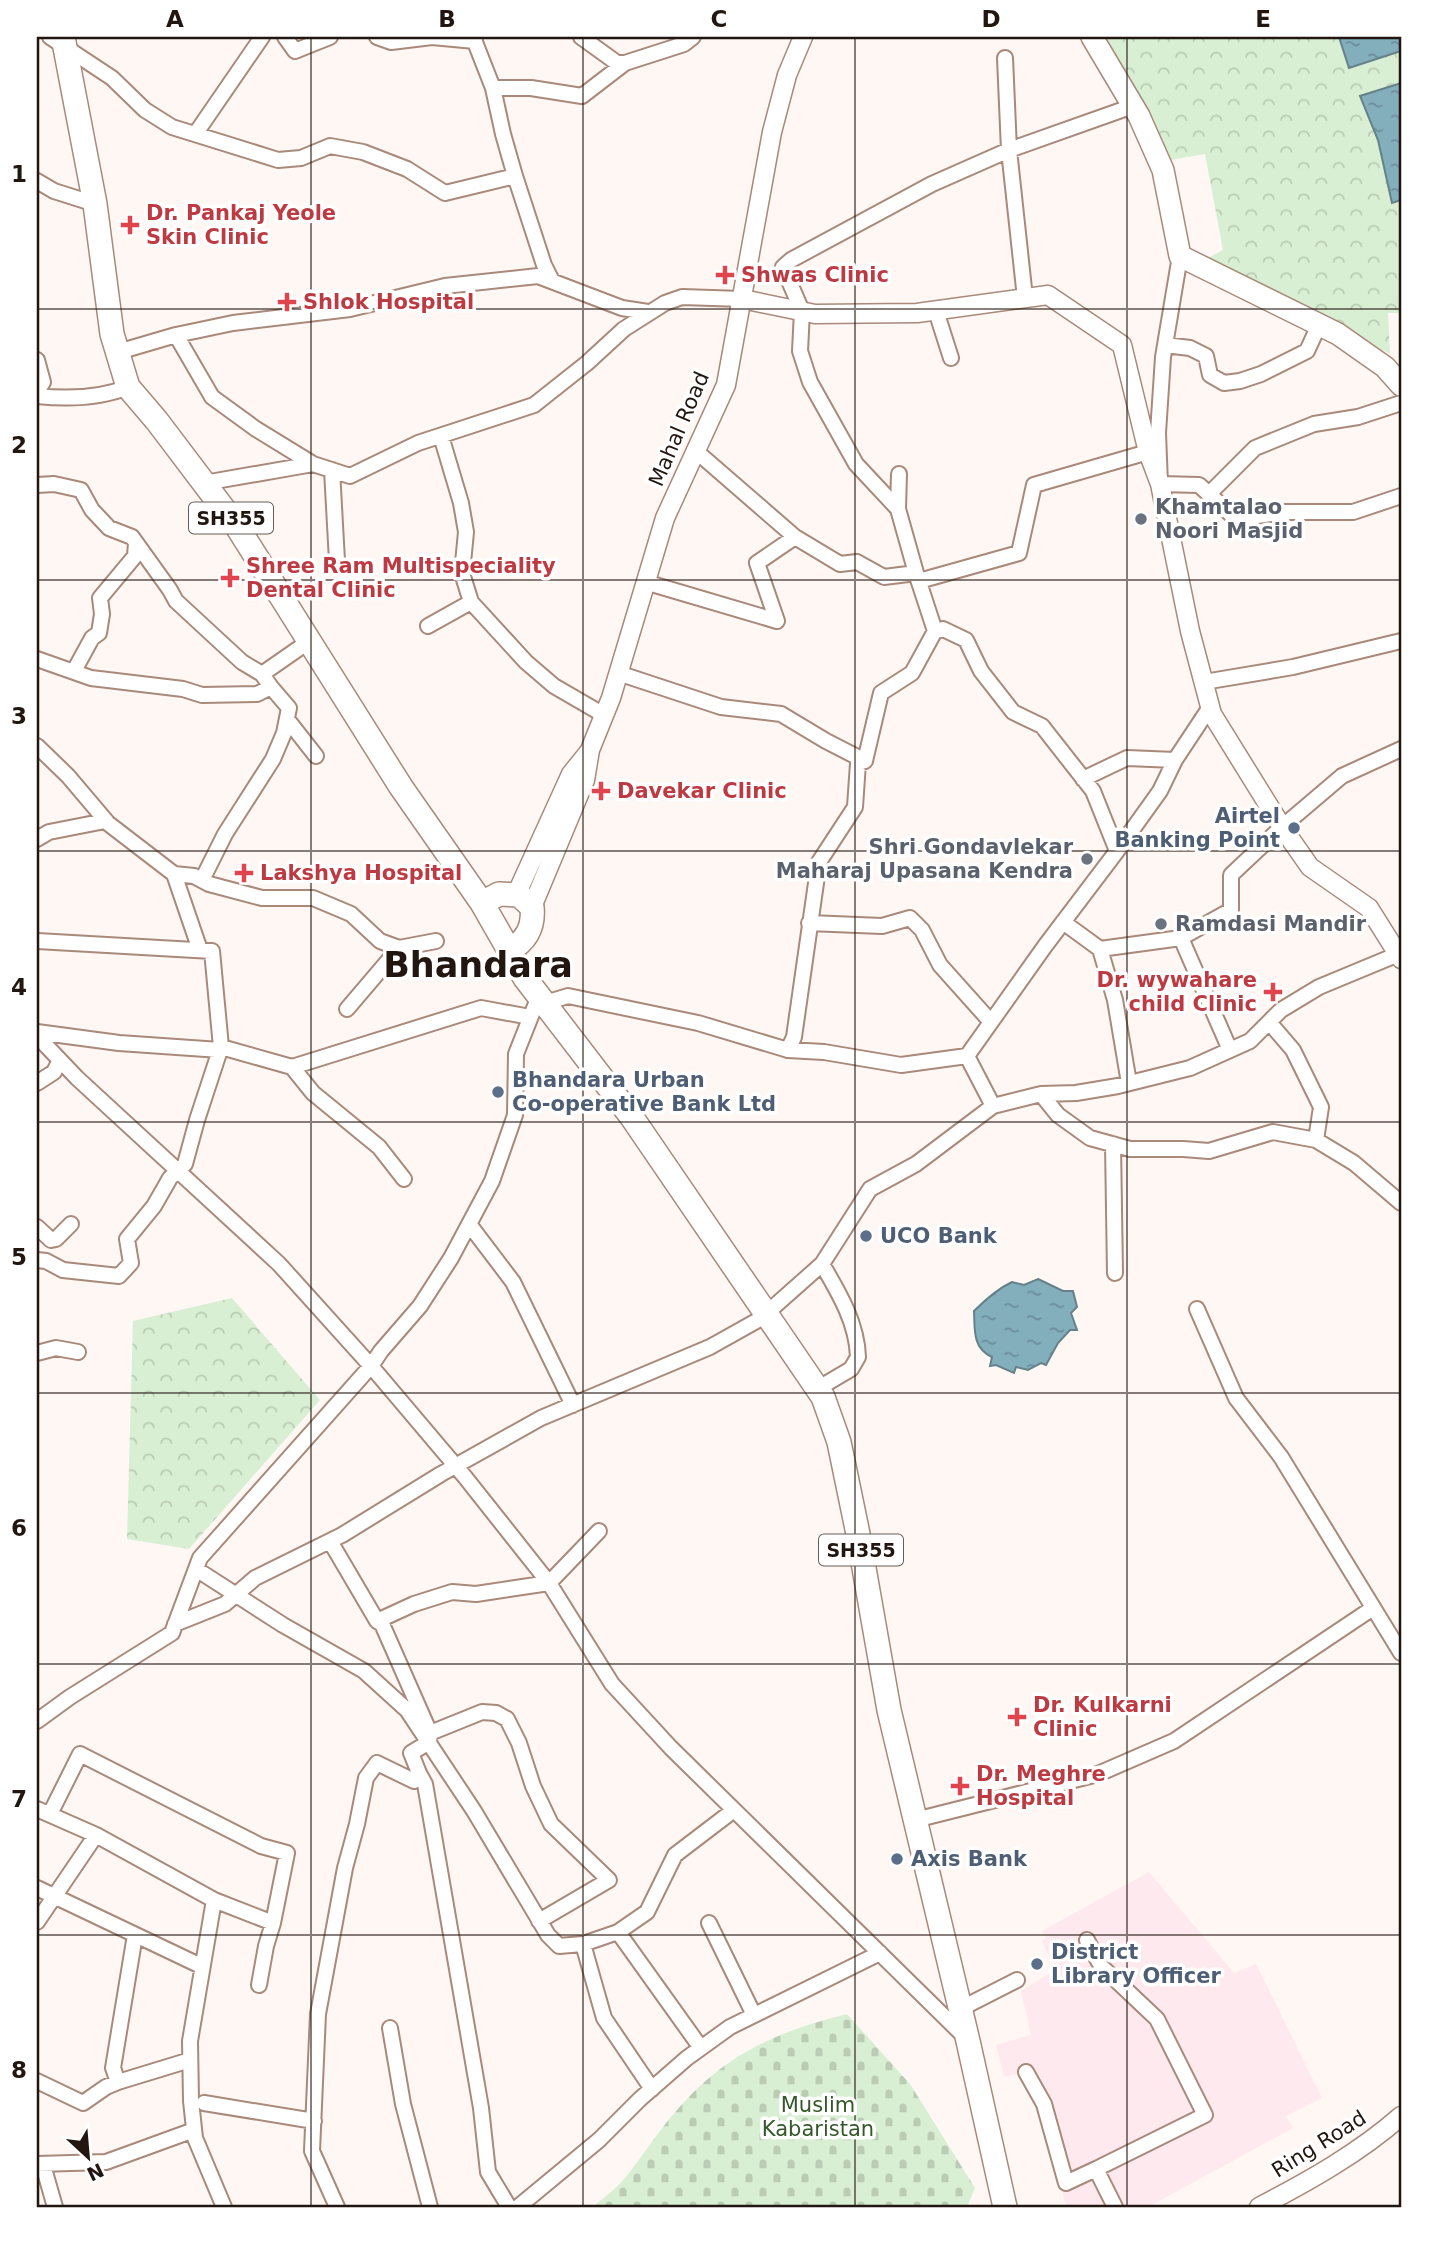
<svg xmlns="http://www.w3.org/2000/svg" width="1438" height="2244" font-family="'DejaVu Sans',sans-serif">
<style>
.education{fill:#fee9ef}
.forest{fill:url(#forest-crowns)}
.cemetery{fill:url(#cemetery-stones)}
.water{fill:url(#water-ripples);stroke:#668189;stroke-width:2}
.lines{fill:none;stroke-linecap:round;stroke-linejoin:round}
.minor-casing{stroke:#a8897a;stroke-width:18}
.tertiary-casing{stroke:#a8897a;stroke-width:21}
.secondary-casing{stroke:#a8897a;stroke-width:24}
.primary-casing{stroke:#a8897a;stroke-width:26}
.minor{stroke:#fff;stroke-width:14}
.tertiary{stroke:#fff;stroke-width:18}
.secondary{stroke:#fff;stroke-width:21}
.primary{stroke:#fff;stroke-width:23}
.grid{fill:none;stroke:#221611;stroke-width:2;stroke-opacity:0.55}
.health-dot{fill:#e0444e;stroke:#fff;stroke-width:2.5}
.worship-dot{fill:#6b7280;stroke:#fff;stroke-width:2.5}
.service-dot{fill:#5c6f8a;stroke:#fff;stroke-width:2.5}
.labels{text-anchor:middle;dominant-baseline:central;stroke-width:7;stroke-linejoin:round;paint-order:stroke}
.shield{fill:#fff;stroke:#645c58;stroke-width:2}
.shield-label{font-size:19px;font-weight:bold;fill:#221611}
.health-label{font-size:21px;font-weight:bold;fill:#be3a42;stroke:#fff;text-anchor:start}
.street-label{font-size:21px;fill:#221611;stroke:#fff}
.worship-label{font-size:21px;font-weight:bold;fill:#5b616d;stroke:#fff;text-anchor:start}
.service-label{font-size:21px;font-weight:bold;fill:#4e5e75;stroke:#fff;text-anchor:start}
.park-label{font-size:21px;fill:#35582a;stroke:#fff}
.town-label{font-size:35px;font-weight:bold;fill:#221611;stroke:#fff}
.neatline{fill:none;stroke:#221611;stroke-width:2.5}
.grid-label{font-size:23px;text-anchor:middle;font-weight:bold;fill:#221611}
</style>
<defs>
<pattern id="forest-crowns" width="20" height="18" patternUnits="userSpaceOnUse" patternTransform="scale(1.75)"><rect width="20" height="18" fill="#d9efd3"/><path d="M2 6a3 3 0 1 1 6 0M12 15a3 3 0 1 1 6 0" fill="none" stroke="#baccb4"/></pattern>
<pattern id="cemetery-stones" width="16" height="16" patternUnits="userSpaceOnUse" patternTransform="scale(1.75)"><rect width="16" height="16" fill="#d9efd3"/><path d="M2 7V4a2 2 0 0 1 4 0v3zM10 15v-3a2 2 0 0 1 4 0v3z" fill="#baccb4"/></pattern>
<pattern id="water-ripples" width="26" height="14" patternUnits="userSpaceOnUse" patternTransform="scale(1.75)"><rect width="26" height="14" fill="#83afbd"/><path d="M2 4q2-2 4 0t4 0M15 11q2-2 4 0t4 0" fill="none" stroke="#6b8d98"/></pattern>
</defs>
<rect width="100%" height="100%" fill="#fef7f4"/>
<path class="education" d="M1149,1872l85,101 22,-9 66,134 -36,18 7,12 -145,79h-82l-23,-96 -20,-38 -19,4 -8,-32 35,-10 -10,-44 34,-21 -13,-29 4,-3 -4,-7z"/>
<path class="forest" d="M1100,37h239l10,31 52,-17v32l-41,13 18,44 14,63 9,-3v113h-13l2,41 -188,-93 21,-11 -18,-96 -40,7z
M232,1298l88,102 -131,149 -62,-10 6,-218z"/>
<path class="cemetery" d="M847,2014l63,70 65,104 -8,19h-374c10,-9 23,-18 32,-29 18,-22 33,-47 52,-68 50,-57 99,-78 170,-96z"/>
<path class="water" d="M1339,37h62v14l-52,17z
M1401,83v117l-9,3 -14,-63 -18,-44z
M1038,1279l25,12h10l4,16 -6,6 6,17h-7l-12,13 -12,22 -5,-2 -13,7 -12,-3 -2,6 -18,-8 -6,1 2,-9c-20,-9 -17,-28 -18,-46 12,-12 23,-22 38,-29l12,3z"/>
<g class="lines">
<defs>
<path id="minor" d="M50,37l62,41 33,32 27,17 106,33 23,-2 29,-12 33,6 44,17 38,24 70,-17 29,89 8,16
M285,37l10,14 35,-14
M377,37l14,5 41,-5 43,4
M473,37l20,51 10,46 12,42
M581,37l36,26h8
M1005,58l4,92 16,148
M493,88h38l51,8 43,-33 59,-19 9,-7
M196,133l66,-96
M37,181l17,10 41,13
M1180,256l-17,101 -5,76 2,51 39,1 37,34 50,-7h67l48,-16
M936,311l15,47
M176,335l36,62 44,32 57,35 37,12 68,-33 116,-38 53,-42 37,-34 41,-26 17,-6 60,2
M1165,345l25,3 16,8 4,19 14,8 16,-2 21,-7 46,-23 12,-26
M118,352l58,-17 57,-12 117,-14 95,-23 93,-10 84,32 26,4
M37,360l6,22 -6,9
M37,396c29,3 64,2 91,-9
M441,436l20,67 5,29 -4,41 9,29 55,60 28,24 50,29
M332,470l5,91
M899,474l-1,35 18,64
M204,483l109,-19
M37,485l17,-1 27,6 11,20 17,18 23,9 38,53 6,11 66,61 20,12
M1209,494l46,-46 59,-24 44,-7 43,-14
M898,509l-42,-45 -46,-82 -10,-31 2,-40 -19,-44 8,-7 141,-76 77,-34 124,-44
M919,581l100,-28 15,-68 114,-33
M645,582l132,39 -20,-58 38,-26
M428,626l43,-24
M935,631l8,-2 23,11 15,31 32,41 29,14 51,65 24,60 -72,95 -78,110
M37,659l54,19 92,11 19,6 55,-1 14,-7 -9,-13 46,-32
M74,671l18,-33 7,-5 3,-19 -2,-16 35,-42 1,-13
M618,673l103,34 60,7 45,27 39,20 16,-68 31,-20 23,-42 -19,-58 -32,4 -27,-15 -17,2 -45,-27 -98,-85
M1204,682l89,-15 108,-26
M287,719l29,37
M37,746l31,30 39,46
M1175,760l35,-53
M1083,779l44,-21 48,2 -15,31 -43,60
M37,839l12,-7 56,-11 69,53 20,2 15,8 53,14h51l38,16 29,27 19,7 37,-7
M174,874l26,76
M202,880l23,-46 48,-75 11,-26 5,-25 -18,-21
M1063,922l37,27 15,51 14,83
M809,923l73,3 28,-8 12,12 18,35 51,57
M1181,938l50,-28v-35l51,-48 60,-51 59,-27
M37,941l175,10 9,96
M1100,949l81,-11 49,112
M347,1009l52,-61
M1269,1022l24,28 28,57 -5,33
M37,1032l82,11 101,7 -23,70 -12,44 -15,14 -16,28 -27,33 4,24 -12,13 -56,-6 -17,-9 -9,-1
M37,1036l40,42 202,186 92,102 -171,192 -28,75 -102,64 -33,24
M220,1050l1,-3 71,20 189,-59 49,9
M788,1050l6,-13 25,-175 36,-55 3,-44 7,-2
M292,1067l21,26 66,54 25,32
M37,1083l17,-11 6,-12
M1041,1094l17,21 32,23 40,11h53l26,2 64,-19 43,8 38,23 47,40
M1113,1144l2,129
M469,1224l44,58 60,123
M37,1227l14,13 5,-1 15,-15
M1197,1309l39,89 45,59 120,196
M37,1353l19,-5 22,4
M817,1389l34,-20 7,-12c-1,-34 -19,-64 -36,-93
M330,1541l47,80 37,-17 38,-12 24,2 73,-11 50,-52
M196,1569l87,56 81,46 43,39 67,101 74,124 11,11 24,-2 35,-12 29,-20 28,-57 59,-45
M175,1624l50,-20 30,-26 87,-43 99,-61 100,-56 169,-71 50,-28 62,-55 48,-75 46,-25 77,-58 48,-12 35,-1 42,-7 72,-18 60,-27 31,-31 38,-23 82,-34
M430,1733l52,-21 14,1 11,6 12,24 14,43 18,38 58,56 -70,41
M419,1773l6,11 56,324 7,64 21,35
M37,1809l59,26 118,65 -24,141 1,60 4,37 29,69
M50,1814l30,-60 181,92 26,7 -14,70 -59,-23
M915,1820l183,-46 76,-33 199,-133
M37,1888l164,78
M37,1922l59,-87
M709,1923l45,92
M618,1932l83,116
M1087,1940l14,26 56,53 48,96 -109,54 19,38
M583,1944l21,74 48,71
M259,1985l7,-39 7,-23
M960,2009l57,-29
M390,2028l13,76 27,103
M965,2037l-294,-289 -59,-64 -63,-101 -84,-106 -94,-111 10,-15 39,-45 31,-48 41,-77 23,-66 1,-61 19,-48 33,-10 130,27 90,27 36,2 77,13 66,-9 26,50
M1026,2072l18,32 22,79 30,-14
M37,2081l46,22 23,-16 12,-5 72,-22
M118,2082l-5,-14 22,-133
M204,2103l110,18
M37,2164l69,-2 88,-32
M43,2165l12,42
M337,2207l-25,-56 6,-137 27,-146 12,-44 9,-46 11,-15 37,18 5,-8 -8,-20 18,-11 1,-9 -48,-109 -5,-3
M518,2207l81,-67 41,-41 47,-41 43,-31 150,-74"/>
<path id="tertiary" d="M742,299l73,15 102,-1 131,-18 74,50 26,107 12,32 30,147 22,83 70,113 28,40 59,41 32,51
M516,895l55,-121 17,-21
M532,907l53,-127 5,-30 21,-52 54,-180 61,-133 46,-253 15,-57 16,-38
M1259,2207c50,-26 100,-54 142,-91"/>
<path id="secondary" d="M1092,37l47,79 24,54 17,86 158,78 47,33 16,18"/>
<path id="primary" d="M63,37l32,167 17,130 16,53 29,34 81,107 163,259 81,116
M510,950c17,-10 24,-23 22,-43l-13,-12 -20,-1 -17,9 43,75 106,138 192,281 16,45 19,92 31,176 79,331 37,166"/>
</defs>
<use href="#minor" class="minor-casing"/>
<use href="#tertiary" class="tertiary-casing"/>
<use href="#secondary" class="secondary-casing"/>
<use href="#primary" class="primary-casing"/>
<use href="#minor" class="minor"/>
<use href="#tertiary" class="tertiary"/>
<use href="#secondary" class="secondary"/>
<use href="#primary" class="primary"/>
</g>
<path class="grid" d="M311,37v2170M583,37v2170M855,37v2170M1127,37v2170M37,309h1364M37,580h1364M37,851h1364M37,1122h1364M37,1393h1364M37,1664h1364M37,1935h1364"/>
<g class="health-dot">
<path d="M126.5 214.5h7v7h7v7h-7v7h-7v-7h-7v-7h7z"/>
<path d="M721.5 264.5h7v7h7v7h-7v7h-7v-7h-7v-7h7z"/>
<path d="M283.5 291.5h7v7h7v7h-7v7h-7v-7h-7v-7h7z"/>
<path d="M226.5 567.5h7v7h7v7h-7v7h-7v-7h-7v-7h7z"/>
<path d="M597.5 780.5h7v7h7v7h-7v7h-7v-7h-7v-7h7z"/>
<path d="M240.5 862.5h7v7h7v7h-7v7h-7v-7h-7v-7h7z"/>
<path d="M1269.5 981.5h7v7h7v7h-7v7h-7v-7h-7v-7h7z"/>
<path d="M1013.5 1706.5h7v7h7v7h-7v7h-7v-7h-7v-7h7z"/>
<path d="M956.5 1775.5h7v7h7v7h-7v7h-7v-7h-7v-7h7z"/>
</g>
<g class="worship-dot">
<circle cx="1141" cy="519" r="7"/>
<circle cx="1087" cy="859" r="7"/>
<circle cx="1161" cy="924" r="7"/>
</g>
<g class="service-dot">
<circle cx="1294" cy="828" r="7"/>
<circle cx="498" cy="1092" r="7"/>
<circle cx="866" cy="1236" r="7"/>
<circle cx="897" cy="1859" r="7"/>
<circle cx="1037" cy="1964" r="7"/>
</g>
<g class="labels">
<g class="shield">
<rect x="189" y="502.5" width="84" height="31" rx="5"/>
<rect x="819" y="1534.5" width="84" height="31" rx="5"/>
</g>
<g class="shield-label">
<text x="231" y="518">SH355</text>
<text x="861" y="1550">SH355</text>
</g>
<g class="health-label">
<text x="146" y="213">Dr. Pankaj Yeole<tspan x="146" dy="24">Skin Clinic</tspan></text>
<text x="741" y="275">Shwas Clinic</text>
<text x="303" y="302">Shlok Hospital</text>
<text x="246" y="566">Shree Ram Multispeciality<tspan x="246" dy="24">Dental Clinic</tspan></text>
<text x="617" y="791">Davekar Clinic</text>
<text x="260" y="873">Lakshya Hospital</text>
<text x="1257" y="980" text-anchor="end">Dr. wywahare<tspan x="1257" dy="24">child Clinic</tspan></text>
<text x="1033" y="1705">Dr. Kulkarni<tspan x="1033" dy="24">Clinic</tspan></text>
<text x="976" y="1774">Dr. Meghre<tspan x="976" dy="24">Hospital</tspan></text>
</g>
<g class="street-label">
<text transform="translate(679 429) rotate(-67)">Mahal Road</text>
<text transform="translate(1319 2144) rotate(-32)">Ring Road</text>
</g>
<g class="worship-label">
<text x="1155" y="507">Khamtalao<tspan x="1155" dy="24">Noori Masjid</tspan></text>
<text x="1073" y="847" text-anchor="end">Shri Gondavlekar<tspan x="1073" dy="24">Maharaj Upasana Kendra</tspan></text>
<text x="1175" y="924">Ramdasi Mandir</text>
</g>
<g class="service-label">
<text x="1280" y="816" text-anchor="end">Airtel<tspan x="1280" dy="24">Banking Point</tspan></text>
<text x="512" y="1080">Bhandara Urban<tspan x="512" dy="24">Co-operative Bank Ltd</tspan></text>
<text x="880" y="1236">UCO Bank</text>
<text x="911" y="1859">Axis Bank</text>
<text x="1051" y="1952">District<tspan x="1051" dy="24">Library Officer</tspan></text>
</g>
<g class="park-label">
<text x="818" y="2105">Muslim<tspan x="818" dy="24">Kabaristan</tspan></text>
</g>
<g class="town-label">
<text x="478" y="965">Bhandara</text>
</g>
</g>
<rect width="1438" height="2244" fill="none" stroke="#ffffff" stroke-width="77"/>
<g transform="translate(88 2157) rotate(154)" stroke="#ffffff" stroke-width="5" paint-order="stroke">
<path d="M0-5L12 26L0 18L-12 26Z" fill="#221611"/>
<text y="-10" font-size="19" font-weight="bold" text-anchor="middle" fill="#221611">N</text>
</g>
<rect x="38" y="38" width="1362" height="2168" class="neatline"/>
<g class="grid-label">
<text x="175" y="27">A</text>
<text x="447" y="27">B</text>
<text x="719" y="27">C</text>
<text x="991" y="27">D</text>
<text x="1263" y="27">E</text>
<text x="19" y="182">1</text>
<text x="19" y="453">2</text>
<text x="19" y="724">3</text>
<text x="19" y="995">4</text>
<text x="19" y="1265">5</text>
<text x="19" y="1536">6</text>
<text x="19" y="1807">7</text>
<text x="19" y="2078">8</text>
</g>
</svg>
